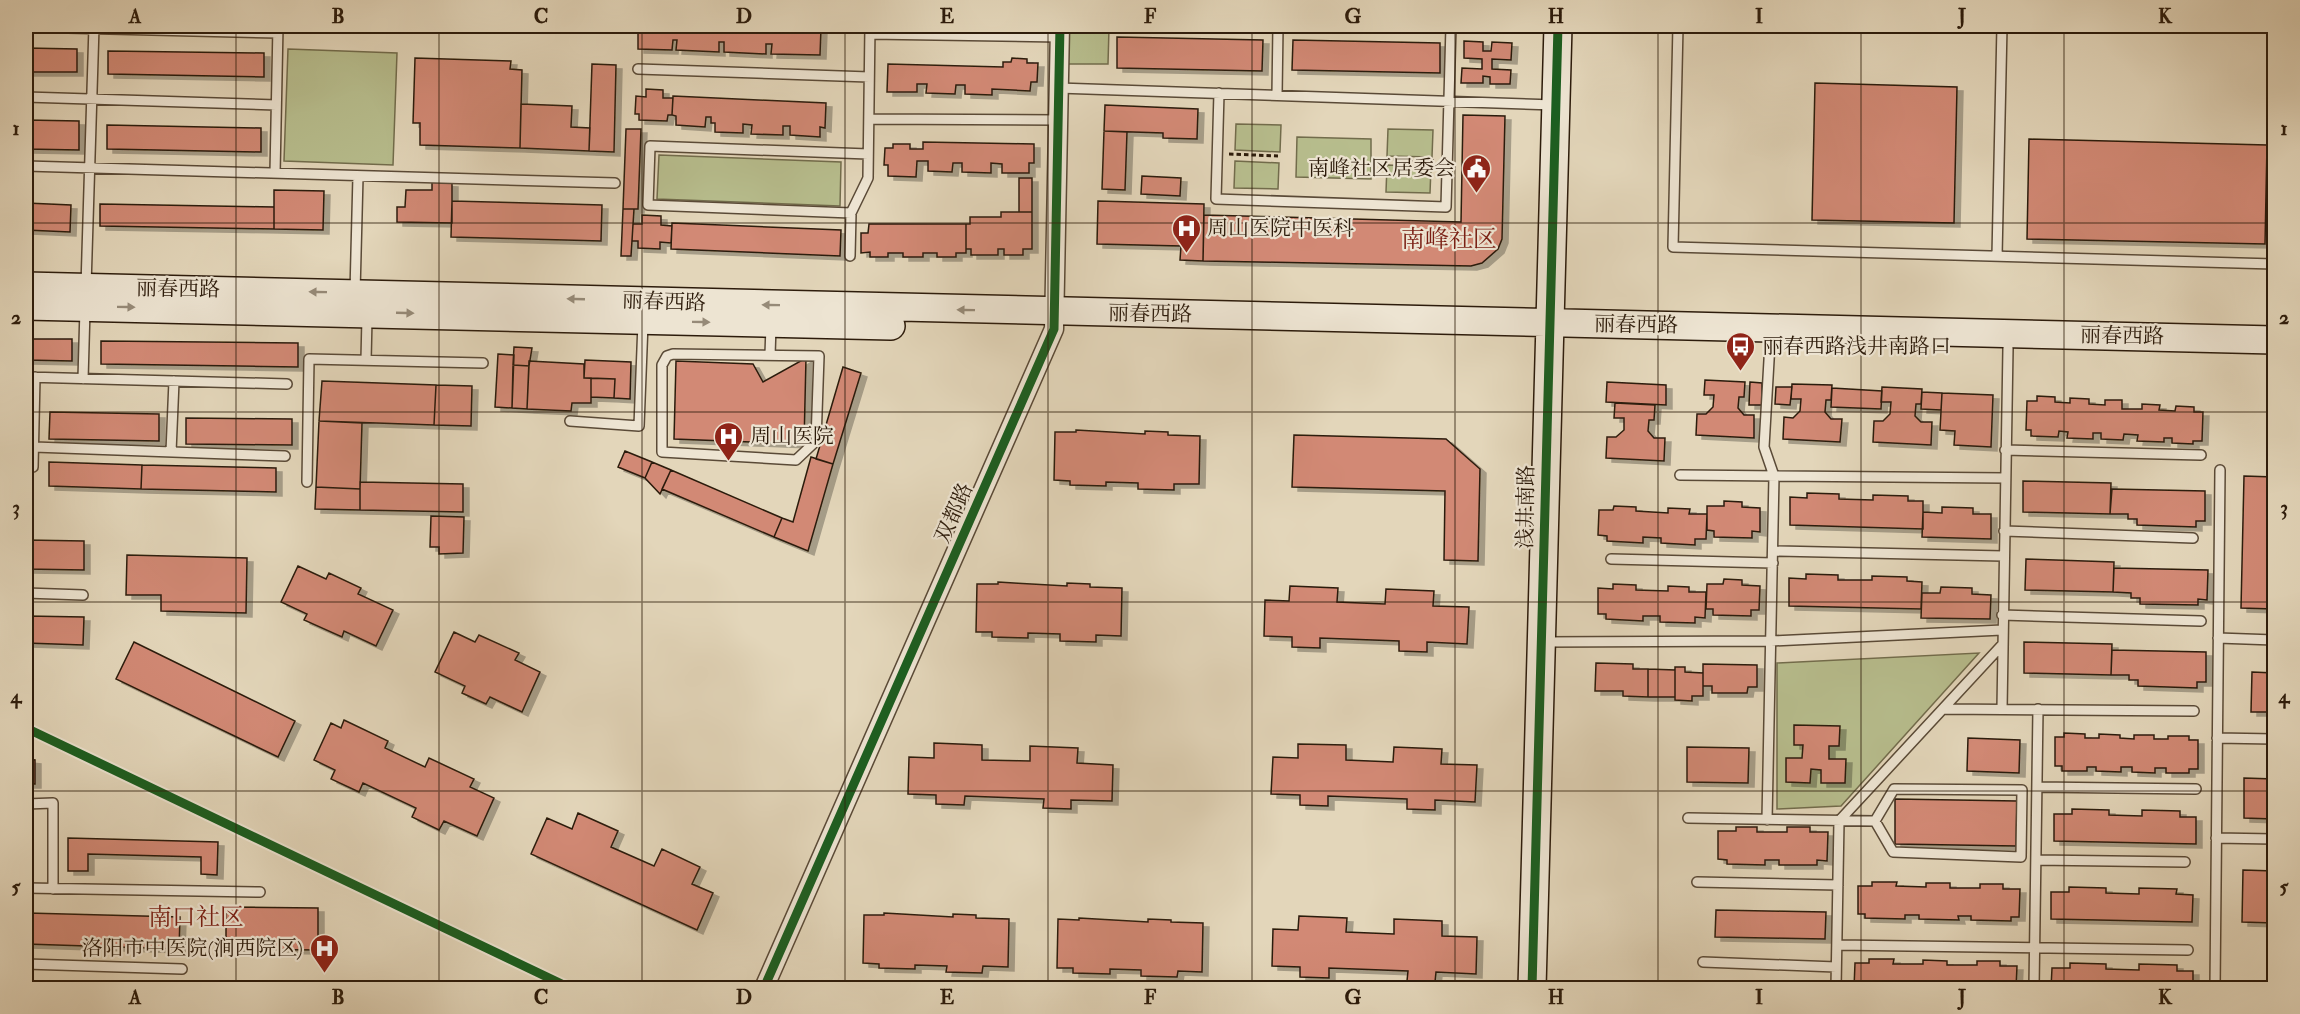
<svg xmlns="http://www.w3.org/2000/svg" width="2300" height="1014" font-family="'IM FELL Double Pica','Noto Serif SC',serif">
<style>
.green{fill:#b7bd8d;stroke:#726c4c;stroke-width:1.5}
.building{fill:#d28975;stroke:#2c1b0b;stroke-width:1.5;filter:url(#shadow)}
.lines{fill:none;stroke-linecap:round;stroke-linejoin:round}
.lane-casing{stroke:#5a4a37;stroke-width:12}
.street-casing{stroke:#5a4a37;stroke-width:21}
.secondary-casing{stroke:#2c1b0b;stroke-width:30}
.path{stroke:#2c1b0b;stroke-width:3;stroke-dasharray:4.5 3;stroke-linecap:butt}
.lane{stroke:#ede4d2;stroke-width:9}
.street{stroke:#ede4d2;stroke-width:18}
.secondary{stroke:#ede4d2;stroke-width:27}
.cycleway-casing{stroke:#ede4d2;stroke-width:13}
.cycleway{stroke:#1b5e20;stroke-width:9}
.oneway{fill:#968a78}
.grid{fill:none;stroke:#2c1b0b;stroke-width:1.5;stroke-opacity:0.55}
.labels{text-anchor:middle;dominant-baseline:central;stroke-width:4.5;stroke-linejoin:round;paint-order:stroke}
.poi-label{font-size:21px;fill:#2c1b0b;stroke:#ede4d2;text-anchor:start}
.street-label{font-size:21px;fill:#2c1b0b;stroke:#ede4d2}
.quarter-label{font-size:24px;fill:#7a1f14;stroke:#ede4d2}
.neatline{fill:none;stroke:#2c1b0b;stroke-width:2}
.grid-label{font-size:20px;text-anchor:middle;font-weight:bold;fill:#2c1b0b}
</style>
<defs>
<filter id="shadow"><feDropShadow dx="6" dy="4" stdDeviation="0" flood-color="#0004"/></filter>
</defs>
<rect width="100%" height="100%" fill="#e3d6ba"/>
<filter id="stains"><feTurbulence type="fractalNoise" baseFrequency=".00333" numOctaves="4"/><feColorMatrix values="0 0 0 0 .2 0 0 0 0 .09 0 0 0 0 .02 0 0 0 .5 -.17"/></filter>
<radialGradient id="worn" r=".72"><stop offset=".6" stop-color="#630" stop-opacity="0"/><stop offset="1" stop-color="#630" stop-opacity=".3"/></radialGradient>
<path class="green" d="M1068,26h195v5l-154,-3 -1,36h-41z
M288,49l109,4 -4,112 -109,-4z
M1236,124l45,1 -1,27 -45,-2z
M1388,129l45,1 -1,27 -45,-1z
M1297,137l74,2v40l-75,-2z
M659,155l182,7 -1,44 -183,-7z
M1235,161l44,2 -1,26 -44,-1z
M1387,165l44,2 -1,26 -44,-1z
M1979,653l-138,153 -64,3v-146z"/>
<path class="building" d="M638,26l183,2 -1,27 -49,-1 1,-10h-6v10l-42,-2v-10h-5v10l-43,-2 1,-10h-4l-1,10 -34,-1z
M1117,37l146,3 -1,31 -145,-3z
M1293,40l147,3v30l-148,-3z
M1464,41l19,1v9h8l1,-9 20,1 -1,17 -19,-1v10l19,1 -1,14h-20v-7l-7,-1v7h-22l1,-15 20,1v-10l-18,-1z
M26,48l51,1v23h-51z
M108,51l156,2v24l-156,-3z
M415,58l96,3 -1,8 12,1 -2,78 -100,-3v-22h-7z
M1012,58l15,1v4h11l-1,19h-6l-1,9 -38,-2v6l-27,-1v-9h-9l-1,9 -29,-1 1,-9h-10v8h-30l1,-28 115,3v-5h8z
M592,64l24,1 -2,87 -25,-1z
M1815,83l142,4 -3,136 -142,-3z
M646,89l17,1v8h10l-1,17h-4l-1,6 -28,-1v-6h-4l1,-18 10,1z
M673,96l153,7 -1,25 -5,-1v10l-30,-2v-9h-7v9l-32,-1 1,-9 -9,-1v9l-28,-1v-9h-4v-6h-5l-1,10 -29,-2v-9l-4,-1z
M521,104l51,2 -1,21 19,1 -1,23 -69,-3z
M1105,105l93,4 -1,30 -34,-1v-5l-59,-2z
M1463,115l42,1 -3,123 -4,10 -16,14 -11,3 -268,-5 1,-46 257,7z
M26,120l53,1v29l-53,-1z
M107,125l154,3v24l-154,-3z
M626,129h15l-3,80h-15z
M1104,131l23,1 -2,58 -23,-1z
M2029,139l238,6 -2,99 -238,-5z
M923,142l111,2v19h-5v10h-27v-9l-11,-1v10l-29,-1v-9h-9l-1,9 -24,-1v-10h-11l-1,16 -28,-1v-11h-4l1,-17h8v-4h17v5h13z
M1142,176l39,2 -1,18 -39,-2z
M1019,178h13v34h-13z
M432,182l20,1v40l-55,-1v-15h8l1,-17h26z
M274,190l50,1 -1,39 -49,-1z
M452,201l150,4 -1,36 -150,-4z
M1098,201l106,3 -1,57 -23,-1 1,-14 -84,-2z
M26,203l45,2 -1,27 -44,-2z
M100,204l174,3v22l-174,-3z
M623,209h11l-3,47h-10z
M1001,212h31v37h-9v6h-19v-6h-6v6h-27v-6h-5v-25h4v-7h31z
M642,215l19,1v9l11,1 -1,17 -11,-1v7l-22,-1v-7h-6l1,-17h9z
M672,223l169,7 -1,26 -169,-7z
M869,224h97v29h-10v4h-19v-4h-14v4h-20v-4h-15v4h-18v-5l-9,1v-20h7z
M26,339h46v22l-46,-1z
M101,341l197,2v24l-197,-3z
M514,347l18,1 -3,18 -16,-1z
M498,354l16,1 -2,53 -17,-1z
M806,358l-2,86 -130,-5 2,-78 77,3 10,18z
M585,360l46,2 -1,37 -16,-1 1,-19 -31,-1z
M529,361l55,3v14h7v25h-19l-1,8 -44,-2z
M513,365l16,1 -2,43 -15,-1z
M843,367l18,6 -28,91 -17,-5z
M591,378l24,1 -1,19 -23,-1z
M1705,380l40,2 -1,15h-5l-1,11 6,7h10v23l-58,-3 1,-21h9l7,-7 1,-12h-10z
M322,381l114,4 -2,40 -115,-4z
M1607,382l59,3v20l-60,-3z
M1750,382l12,1v22h-13z
M1792,384l40,1 -1,15h-5l-1,12 6,7h11l-2,23 -57,-3 1,-22 9,1 7,-7 1,-12h-10z
M436,385l36,1 -1,40 -37,-1z
M1776,387h16l-2,18 -15,-1z
M1882,387l40,2 -1,15h-5l-1,12 6,6h11l-1,23 -58,-3 1,-21h9l7,-7 1,-12h-10z
M1832,388l50,3 -1,18 -50,-2z
M1922,392l20,1 -1,17 -20,-1z
M1942,393l51,2 -2,52 -37,-2 1,-14 -15,-1z
M2037,396l18,1v5l15,1v-5l19,1v5l16,1v-5h17v9h20v-5l18,1 -1,5 16,1 1,-5 18,1v5h9l-1,29h-9v3l-21,-1v-5h-8v4l-27,-1 1,-6 -14,-1 -1,6 -22,-1v-6h-8v6l-26,-1 1,-6 -9,-1 -1,6 -27,-1v-6h-5l1,-29h10z
M1615,403l40,2 -1,15h-5l-1,11 6,7h11l-1,23 -58,-3 1,-21h9l8,-7v-12h-10z
M50,412l109,2v27l-110,-2z
M186,418l106,1v26l-106,-1z
M319,421l43,2 -2,66 -44,-2z
M1076,430l69,4v-3l23,1v3l32,1 -1,48h-25v6l-36,-1v-6l-32,-1v4l-36,-1v-4l-16,-1 1,-48h21z
M1294,435l152,4 34,30 -2,92 -34,-1 1,-69 -153,-4z
M625,451l27,11 -7,16 -27,-11z
M811,457l22,7 -25,87 -34,-14 8,-19 11,4z
M49,462l93,3 -1,24 -92,-3z
M652,462l19,8 -11,24 -15,-16z
M142,465l134,3v24l-135,-3z
M671,470l111,48 -8,19 -112,-48z
M2244,476l30,1v132l-33,-1z
M2023,481l88,2 -1,31 -87,-2z
M360,482l103,2v28l-103,-2z
M316,487l44,2v21l-45,-1z
M2112,489l93,2v30h-9v6l-59,-2v-6h-9v-5h-18z
M1807,493l32,1v5l34,1v-5l35,1v5h15v28l-133,-4v-28l17,1z
M1724,501l18,1v5l18,1v24l-8,-1v7l-38,-1v-6l-7,-1v-24h17z
M1614,506l22,1v4l32,2v-5l22,1 -1,5h18l-1,25h-11v6l-34,-2v-5l-18,-1v6l-36,-2v-5l-9,-1 1,-25h14z
M1942,507l31,1v6h18v25l-69,-2 1,-25 19,1z
M431,516l33,1 -1,36 -24,1v-7h-9z
M26,540l58,1v29l-58,-1z
M127,555l120,3 -1,55 -85,-2v-16h-35z
M2026,559l88,3 -1,30 -88,-2z
M298,566l28,13 3,-6 32,15 -3,6 35,16 -17,36 -32,-15 -2,6 -38,-17 3,-6 -26,-12z
M2114,568l94,2 -1,30 -9,-1v6l-58,-1v-6h-9v-5l-18,-1z
M1806,574l32,1v5h34v-4l35,1v4l15,1 -1,27 -132,-3v-28l17,1z
M1724,579l18,1v5l18,1 -1,24h-8v6l-38,-1v-6h-7l1,-25h16z
M998,582l69,4v-3l23,1v3l32,1 -1,48 -25,-1v7l-36,-1v-7l-32,-1v5l-36,-1v-5h-16l1,-48h21z
M1613,584l23,1v5l32,1v-5l21,1v5h17l-1,26 -10,-1v6l-35,-1v-6h-17v5l-37,-2v-5h-8v-26l15,1z
M1290,586l48,2 -1,14 48,2 1,-15 48,2 -1,15 36,1 -2,37 -40,-2v10l-28,-1v-10l-79,-3v10l-28,-1v-10l-28,-1 1,-36 24,1z
M1941,587l31,1v6l19,1 -1,24 -69,-1 1,-25h18z
M26,616l58,1 -1,28 -57,-2z
M454,632l21,10 4,-7 40,18 -4,7 25,12 -18,40 -32,-15 -4,7 -24,-11 3,-7 -30,-14z
M134,642l161,79 -17,36 -162,-78z
M2024,642l88,2 -1,31 -87,-2z
M2112,650l94,2v30h-9v6l-59,-2v-6h-9v-5h-18z
M1596,663l37,1v5h15v28l-25,-1v-5h-28z
M1703,664l54,1v22h-9l-1,6h-35v-7h-9z
M1675,667h10v5l18,1v23h-11v5l-17,-1z
M1648,669l27,1v27h-27z
M2252,672l22,1v39h-23z
M344,720l44,21 -3,7 40,19 4,-9 45,21 -4,8 24,11 -17,38 -33,-15 -5,9 -27,-13 4,-9 -53,-25 -4,9 -28,-13 4,-9 -21,-10 17,-37 10,5z
M1794,725l46,1 -1,20h-10v13h17l-1,24h-24v-13l-10,-1 -1,14 -24,-1v-24h16l1,-13h-9z
M2064,733l21,1v4h14v-4l21,1v3l14,1v-4h20v4h14v-3h21v4h9v29h-9v4h-23v-5h-11v5l-23,-1v-5h-11v5l-25,-1v-4h-9v4h-25v-5h-7v-29h9z
M1968,738l52,2 -1,33 -52,-2z
M934,743l48,2v15l48,1v-15l48,2 -1,15 36,2 -1,36 -41,-1v9l-28,-1 1,-9 -79,-3 -1,9 -28,-1v-9l-28,-1 1,-37 25,1z
M1298,744l48,1v15l47,2 1,-15 48,2 -1,15 36,1 -2,37 -40,-2v10l-28,-1v-10l-79,-3v10l-28,-1v-10l-29,-1 2,-37 25,1z
M1687,747l62,1 -1,35 -61,-1z
M26,759l9,1v24h-9z
M2244,778l30,1v40l-30,-1z
M1895,799l122,2 -1,45 -121,-2z
M2072,809l37,1v5l33,1v-6l38,1v6h16v27l-142,-3v-27h18z
M578,813l40,18 -7,16 43,19 8,-17 38,18 -8,17 21,9 -16,37 -166,-76 16,-36 25,11z
M1736,827h21v5h30v-5h23v5h18l-1,29 -10,-1v5h-38v-5h-14v5l-38,-1v-4l-9,-1v-28h18z
M68,838l150,4 -1,33 -16,-1v-17l-113,-3v17h-20z
M2243,870l31,1v52l-32,-1z
M1872,882h25l-1,4 30,1v-4h24v5h30v-4h23v5h17l-1,28h-8v4l-40,-1v-4h-13l1,4 -40,-1v-4h-14v4l-40,-1v-4h-7v-28h14z
M2069,887l37,1v5l33,1v-6l38,1 -1,5 17,1 -1,27 -141,-3v-27h18z
M226,907l92,1v42l-92,-1z
M1716,910l110,2 -1,27 -110,-2z
M27,913l153,4 -1,32 -153,-5z
M884,913l69,4v-3l23,1v3l33,1 -1,48 -25,-1 -1,7 -36,-1 1,-6 -32,-1v4l-36,-1v-4l-16,-1 1,-48h20z
M1299,916l48,2 -1,14 48,2v-15l48,2v15l35,1 -1,37 -40,-2 -1,10 -28,-1 1,-10 -79,-3v10l-29,-1v-10l-28,-1 1,-37 25,1z
M1079,918l69,4v-3l23,1v2l32,1 -1,49 -24,-1 -1,6 -36,-1v-6l-31,-1v5l-37,-1v-5h-16l1,-49 21,1z
M1869,959h25l-1,5h30v-4l24,1v4h30v-4h23v5h17l-1,22h-162l1,-25h14z
M2070,963l36,1v5l33,1v-6l38,1v6h16v17h-142l1,-20h18z"/>
<g class="lines">
<defs>
<path id="lane" d="M1678,26l-5,221 601,17
M26,27l252,6
M870,34l190,3
M638,69l231,8
M1058,88l496,17
M1219,93l-3,106 230,8 5,-181
M1277,95l1,-69
M26,97l250,8
M869,119l188,1
M26,166l589,17
M275,173l3,-147
M851,213l-203,-8 2,-59 218,8
M850,256l1,-43 17,-35 2,-152
M1997,256l5,-230
M86,286l8,-260
M355,292l3,-116
M673,354l146,2 -3,85 -20,19 -134,-8v-87l5,-9z
M770,355l1,-29
M366,360l1,-42
M26,377l261,7
M83,379l2,-70
M570,421l69,5 4,-103
M34,447l251,9
M2005,450l196,5
M171,452l3,-71
M26,467h7l2,-90
M1680,475l325,3
M307,482l2,-123 174,4
M2004,531l189,7
M1773,551l230,5
M1611,559l162,4
M26,593l57,2
M2002,615l199,6
M2218,638l56,2
M1543,642l228,-1 231,-11
M1943,709l251,2
M2002,709l6,-361
M2217,738l57,1
M2037,787l159,2
M1894,789l128,1 -1,67 -128,-5 -18,-31z
M26,804l27,-1v86
M1688,818l187,3
M1767,820l7,-344 -10,-29 6,-104
M2216,838l58,1
M2036,860l149,2
M1697,882l141,3
M26,888l234,4
M1837,945l351,5
M1703,962l133,5
M26,964l156,5
M1836,988l3,-167 163,-176
M2034,988l4,-279
M2215,988l5,-518"/>
<path id="street" d="M764,988l290,-659 6,-303"/>
<path id="secondary" d="M26,286l2248,54
M26,306l865,20
M1532,988l26,-962"/>
</defs>
<use href="#lane" class="lane-casing"/>
<use href="#street" class="street-casing"/>
<use href="#secondary" class="secondary-casing"/>
<path class="path" d="M1229,154l49,2
M1386,159l48,2"/>
<use href="#lane" class="lane"/>
<use href="#street" class="street"/>
<use href="#secondary" class="secondary"/>
<defs>
<path id="cycleway" d="M26,728l544,260
M764,988l290,-659 6,-303
M1532,988l26,-962"/>
</defs>
<use href="#cycleway" class="cycleway-casing"/>
<use href="#cycleway" class="cycleway"/>
</g>
<defs><path id="oneway-solid" d="M-6-.8H1V-3.2L6.5 0L1 3.2V.8H-6Z" transform="scale(1.5)"/></defs>
<g class="oneway">
<use href="#oneway-solid" transform="translate(318 292) rotate(-179)"/>
<use href="#oneway-solid" transform="translate(576 299) rotate(-178)"/>
<use href="#oneway-solid" transform="translate(771 305) rotate(-179)"/>
<use href="#oneway-solid" transform="translate(126 307) rotate(1)"/>
<use href="#oneway-solid" transform="translate(966 310) rotate(-179)"/>
<use href="#oneway-solid" transform="translate(405 313) rotate(2)"/>
<use href="#oneway-solid" transform="translate(701 322) rotate(1)"/>
</g>
<path class="grid" d="M236,26v962M439,26v962M642,26v962M845,26v962M1048,26v962M1252,26v962M1455,26v962M1658,26v962M1861,26v962M2064,26v962M26,223h2248M26,412h2248M26,602h2248M26,791h2248"/>
<defs>
<symbol id="civic-pin" viewBox="-11 -11 22 30"><path d="M0 17L-7.5 6A9.5 9.5 0 1 1 7.5 6Z" fill="#8f2418" stroke="#ede4d2"/><path d="M-.6-6.5H3V-4.5H.6V-3L4-1V1h2V6H-6V1h2V-1L-.6-3ZM-1.2 2.5V6h2.4V2.5Z" fill="#fff"/></symbol>
<symbol id="hospital-pin" viewBox="-11 -11 22 30"><path d="M0 17L-7.5 6A9.5 9.5 0 1 1 7.5 6Z" fill="#8f2418" stroke="#ede4d2"/><path d="M-5-5h3v3.5h4V-5h3V5h-3V1.5h-4V5h-3Z" fill="#fff"/></symbol>
<symbol id="bus-pin" viewBox="-11 -11 22 30"><path d="M0 17L-7.5 6A9.5 9.5 0 1 1 7.5 6Z" fill="#8f2418" stroke="#ede4d2"/><path d="M-5-6H5V4H4V6H2V4H-2V6H-4V4H-5ZM-3.5-4V0h7V-4ZM-3.5 1.2v1.5H-2V1.2ZM2 1.2v1.5H3.5V1.2Z" fill="#fff"/></symbol>
</defs>
<g fill-rule="evenodd">
<use href="#civic-pin" x="1460" y="152" width="33" height="45"/>
<use href="#hospital-pin" x="1170" y="212" width="33" height="45"/>
<use href="#bus-pin" x="1724" y="330" width="33" height="45"/>
<use href="#hospital-pin" x="712" y="420" width="33" height="45"/>
<use href="#hospital-pin" x="308" y="932" width="33" height="45"/>
</g>
<g class="labels">
<g class="poi-label">
<text x="1455" y="168" text-anchor="end">南峰社区居委会</text>
<text x="1207" y="228">周山医院中医科</text>
<text x="1762" y="346">丽春西路浅井南路口</text>
<text x="750" y="436">周山医院</text>
<text x="303" y="948" text-anchor="end">洛阳市中医院(涧西院区)</text>
</g>
<g class="street-label">
<text transform="translate(178 289) rotate(1)">丽春西路</text>
<text transform="translate(664 302) rotate(2)">丽春西路</text>
<text transform="translate(1150 314) rotate(1)">丽春西路</text>
<text transform="translate(1636 325) rotate(1)">丽春西路</text>
<text transform="translate(2122 336) rotate(1)">丽春西路</text>
<text transform="translate(1526 507) rotate(-89)">浅井南路</text>
<text transform="translate(954 513) rotate(-66)">双都路</text>
</g>
<g class="quarter-label">
<text x="1449" y="239">南峰社区</text>
<text x="196" y="917">南口社区</text>
</g>
</g>
<rect width="2300" height="1014" fill="none" stroke="#e3d6ba" stroke-width="66"/>
<rect x="33" y="33" width="2234" height="948" class="neatline"/>
<g class="grid-label">
<text x="135" y="23">A</text>
<text x="338" y="23">B</text>
<text x="541" y="23">C</text>
<text x="744" y="23">D</text>
<text x="947" y="23">E</text>
<text x="1150" y="23">F</text>
<text x="1353" y="23">G</text>
<text x="1556" y="23">H</text>
<text x="1759" y="23">I</text>
<text x="1962" y="23">J</text>
<text x="2165" y="23">K</text>
<text x="16" y="135">1</text>
<text x="2284" y="135">1</text>
<text x="16" y="324">2</text>
<text x="2284" y="324">2</text>
<text x="16" y="514">3</text>
<text x="2284" y="514">3</text>
<text x="16" y="703">4</text>
<text x="2284" y="703">4</text>
<text x="16" y="893">5</text>
<text x="2284" y="893">5</text>
<text x="135" y="1004">A</text>
<text x="338" y="1004">B</text>
<text x="541" y="1004">C</text>
<text x="744" y="1004">D</text>
<text x="947" y="1004">E</text>
<text x="1150" y="1004">F</text>
<text x="1353" y="1004">G</text>
<text x="1556" y="1004">H</text>
<text x="1759" y="1004">I</text>
<text x="1962" y="1004">J</text>
<text x="2165" y="1004">K</text>
</g>
<rect width="100%" height="100%" filter="url(#stains)"/>
<rect width="100%" height="100%" fill="url(#worn)"/>
</svg>
